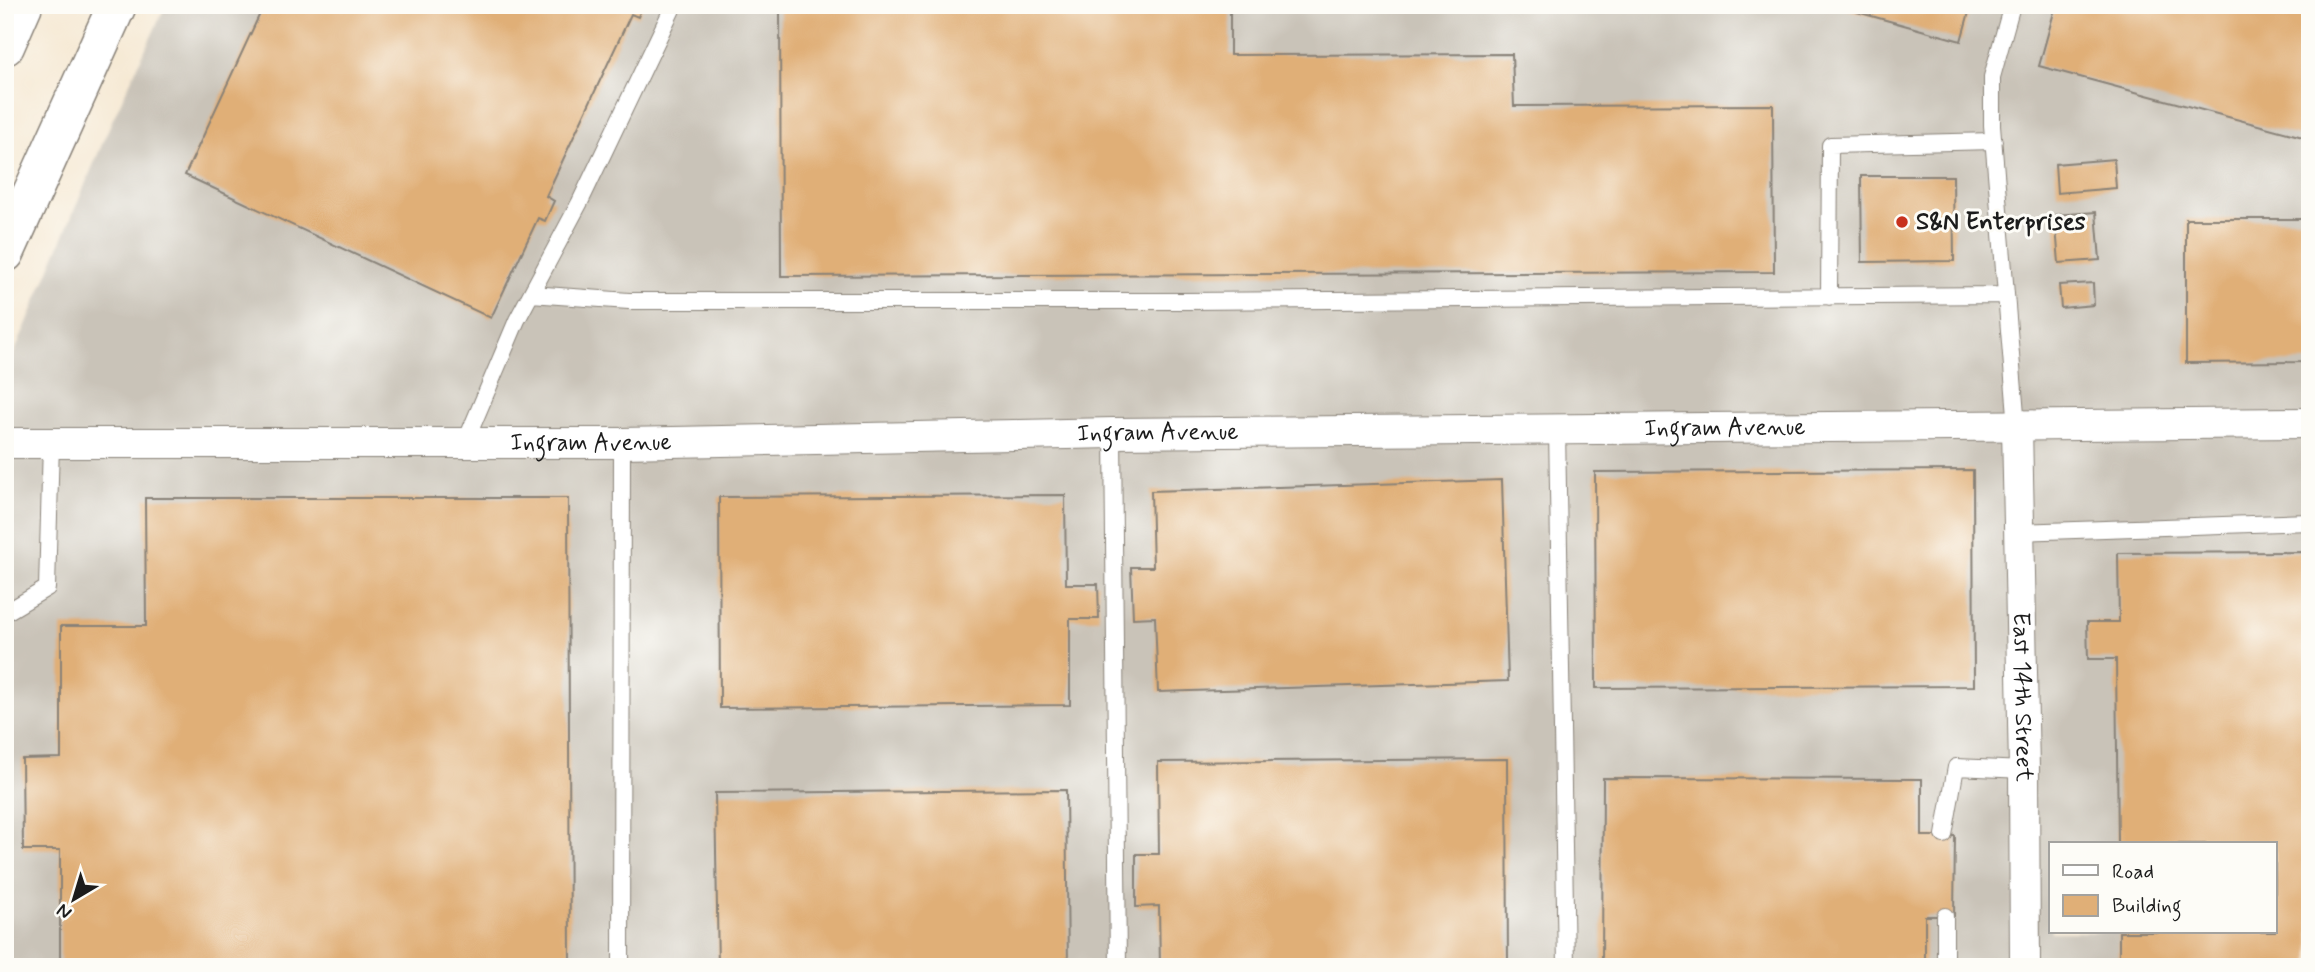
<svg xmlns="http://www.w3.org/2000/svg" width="2315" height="972" font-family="Mynerve,sans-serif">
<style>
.industrial{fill:#c9c3b8;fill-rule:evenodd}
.building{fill:#e0af77}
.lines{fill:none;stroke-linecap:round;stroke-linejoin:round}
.service-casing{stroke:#898278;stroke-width:18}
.minor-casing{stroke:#898278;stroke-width:32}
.secondary-casing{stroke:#898278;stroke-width:41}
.service{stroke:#fff;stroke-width:16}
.minor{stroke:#fff;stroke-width:30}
.secondary{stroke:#fff;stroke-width:38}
.poi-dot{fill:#c8321e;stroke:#fdfcf7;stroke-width:2.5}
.labels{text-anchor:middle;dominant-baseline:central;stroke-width:6;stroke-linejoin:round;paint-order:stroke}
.poi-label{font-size:24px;font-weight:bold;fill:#1c1c1c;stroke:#fdfcf7;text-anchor:start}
.street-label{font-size:24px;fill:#1c1c1c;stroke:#fdfcf7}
</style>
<rect width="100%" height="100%" fill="#fdfcf7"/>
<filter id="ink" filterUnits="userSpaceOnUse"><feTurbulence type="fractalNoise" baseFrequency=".0143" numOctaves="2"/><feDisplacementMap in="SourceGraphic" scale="14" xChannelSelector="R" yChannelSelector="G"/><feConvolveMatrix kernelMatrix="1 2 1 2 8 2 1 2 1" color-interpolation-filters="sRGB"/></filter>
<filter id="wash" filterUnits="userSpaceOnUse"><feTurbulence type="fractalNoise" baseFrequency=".00686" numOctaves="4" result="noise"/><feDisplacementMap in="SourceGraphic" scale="28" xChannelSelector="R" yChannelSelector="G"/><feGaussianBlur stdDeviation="1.57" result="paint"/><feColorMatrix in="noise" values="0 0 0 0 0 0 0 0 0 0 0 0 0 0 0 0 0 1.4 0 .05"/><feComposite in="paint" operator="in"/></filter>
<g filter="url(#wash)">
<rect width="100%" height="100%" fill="#f6e9d4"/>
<path class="industrial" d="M166,5h2144v962h-2305v-592l106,-252zM2051,844h224v88h-224z"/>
<g id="blocks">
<path class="building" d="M264,5h379l-5,12 -7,-3 -85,182 8,5 -9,20 -7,-3 -47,100 -306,-143z
M780,5h450v50l282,-1 2,52 259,-1 1,167 -993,4z
M1832,5h139l-10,36z
M2056,5h254v134l-271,-73z
M2114,159l2,29 -59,5 -2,-29z
M1861,176h92l1,85 -92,1z
M2096,212l4,48 -41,3 -4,-48z
M2186,219h124v143l-124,1z
M2093,283l1,22 -33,3 -2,-23z
M1973,470l1,216 -378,2 -1,-216z
M1502,480l6,201 -350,11 -3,-75 -22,1 -2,-51h22l-2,-76z
M1065,495l1,89h32l1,35h-29v86l-350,3 -1,-211z
M145,498h423l2,469h-510v-117h-37l-1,-91 39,-1v-132h85z
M2310,552v415h-191v-35h156v-88h-157l-2,-185h-28l-1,-37h32l-1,-69z
M1507,759l1,208h-348l-1,-61 -23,1v-53h23l-1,-92z
M1603,778l319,1v57h33l-1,80h-29v51h-323z
M1066,790l2,177h-350l-3,-174z"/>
</g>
</g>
<g filter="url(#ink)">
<use href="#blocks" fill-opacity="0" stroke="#898278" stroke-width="2"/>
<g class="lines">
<defs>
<path id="service" d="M2012,5l-20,72v48l25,302
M531,294l98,7h557l820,-6
M1829,297l1,-152 164,-4
M1557,429l9,538
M1113,433l5,534
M465,443l52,-123 63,-118 94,-197
M2019,532l291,-10
M5,613l42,-25 4,-145
M1944,835l12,-68 68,3
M1945,916v51
M621,967l1,-524"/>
<g id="minor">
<path id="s1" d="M2017,427l7,343 1,197"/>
<path id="s2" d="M5,443h617l491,-10 1197,-10"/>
</g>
<path id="secondary" d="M5,46l18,-41
M5,253l112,-248"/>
</defs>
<use href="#service" class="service-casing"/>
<use href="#minor" class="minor-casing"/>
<use href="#secondary" class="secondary-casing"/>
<use href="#service" class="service"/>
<use href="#minor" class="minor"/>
<use href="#secondary" class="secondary"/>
</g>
</g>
<circle class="poi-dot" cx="1902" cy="222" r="7"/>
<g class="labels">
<g class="poi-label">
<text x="1916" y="222">S&amp;N Enterprises</text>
</g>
<g class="street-label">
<text stroke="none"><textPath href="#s2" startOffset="1720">Ingram Avenue</textPath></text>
<text stroke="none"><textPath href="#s2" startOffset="1153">Ingram Avenue</textPath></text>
<text stroke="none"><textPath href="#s2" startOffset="586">Ingram Avenue</textPath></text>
<text stroke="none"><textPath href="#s1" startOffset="270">East 14th Street</textPath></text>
</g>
</g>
<rect width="2315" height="972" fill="none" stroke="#fdfcf7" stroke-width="28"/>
<rect x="2049" y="842" width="228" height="91" fill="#fdfcf7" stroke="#a3a29f" stroke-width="2"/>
<rect x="2063" y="865" width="35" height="10" fill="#ffffff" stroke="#a3a29f" stroke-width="2"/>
<text x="2112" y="878" font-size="21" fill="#1c1c1c">Road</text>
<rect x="2063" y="895" width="35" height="21" fill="#e0af77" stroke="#a3a29f" stroke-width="2"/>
<text x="2112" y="912" font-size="21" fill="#1c1c1c">Building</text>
<g transform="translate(74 899) rotate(218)" stroke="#fdfcf7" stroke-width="5" paint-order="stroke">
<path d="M0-5L12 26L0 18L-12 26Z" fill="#1c1c1c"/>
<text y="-10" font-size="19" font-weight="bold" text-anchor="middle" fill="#1c1c1c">N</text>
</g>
</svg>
